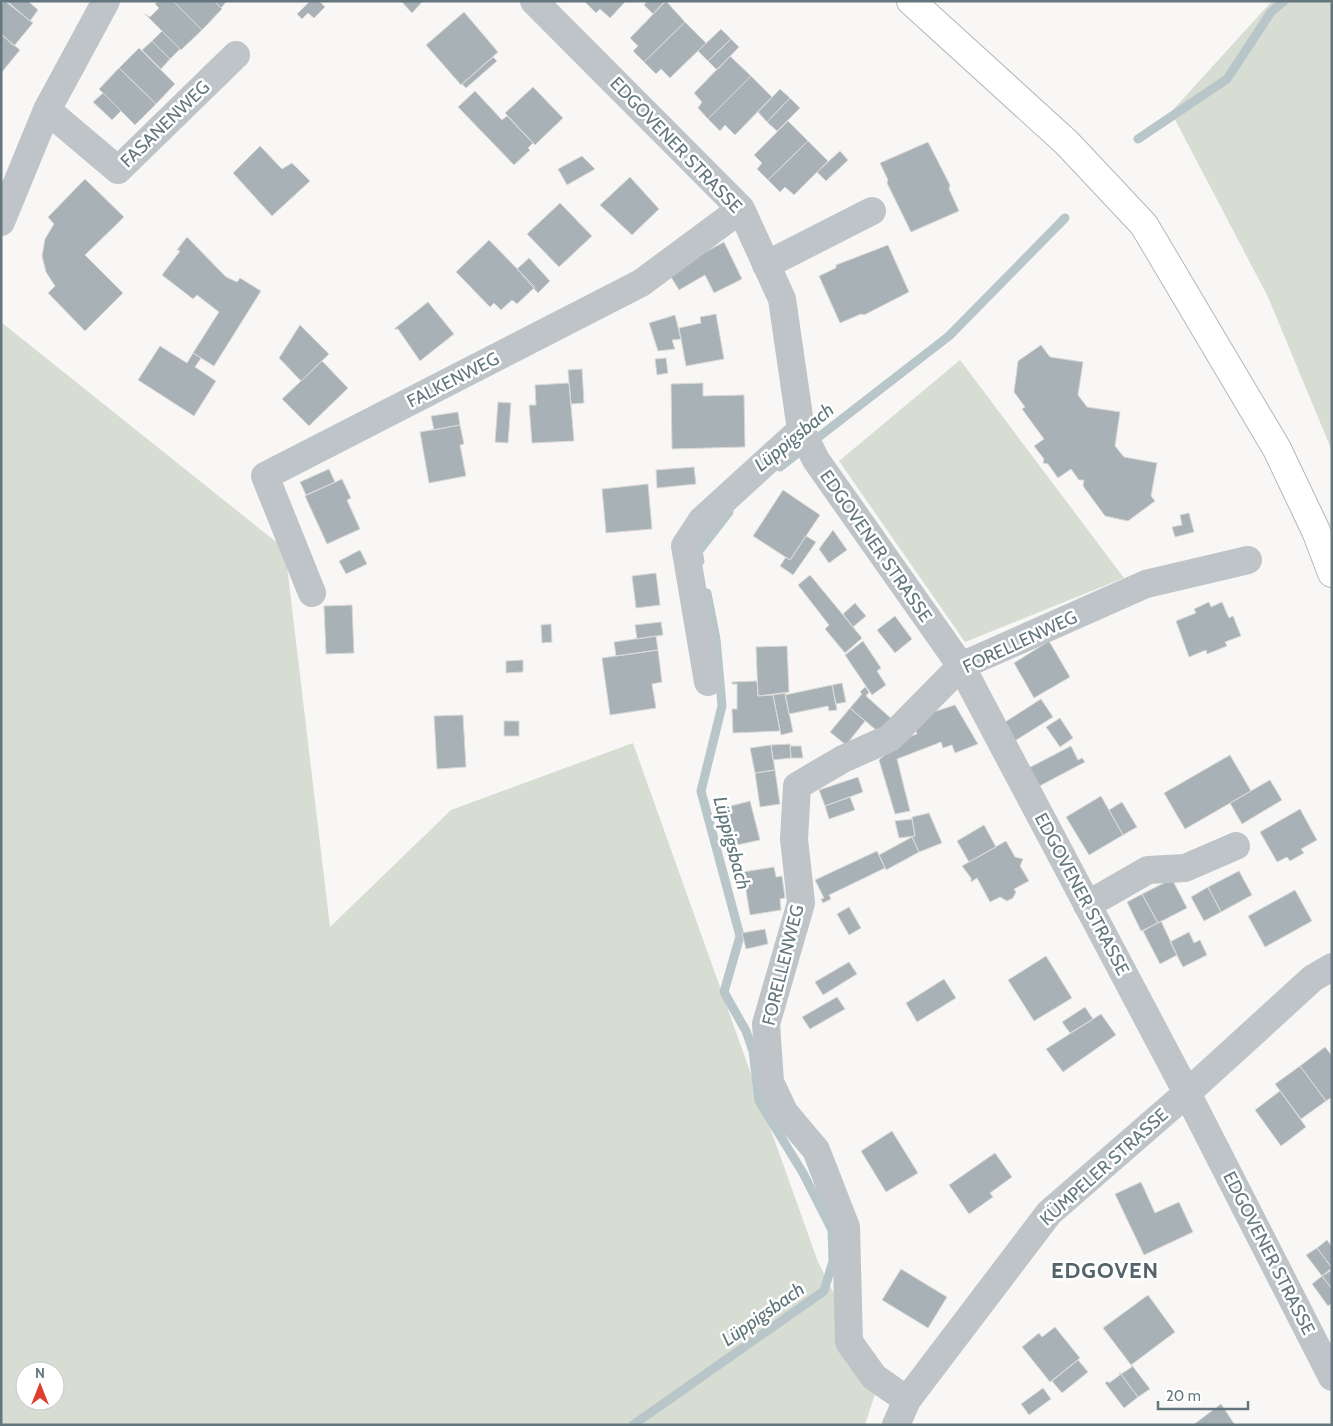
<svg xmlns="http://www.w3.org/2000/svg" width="1333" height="1426" font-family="Cabin,sans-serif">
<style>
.green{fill:#d8ddd4;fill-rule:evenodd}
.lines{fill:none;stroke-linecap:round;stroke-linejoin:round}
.stream{stroke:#b8c6c9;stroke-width:9}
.building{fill:#a8b2b6;stroke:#dad9d7}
.major-casing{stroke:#b2b8bb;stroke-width:30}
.minor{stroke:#bec4c7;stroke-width:28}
.major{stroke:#fff;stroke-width:28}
.labels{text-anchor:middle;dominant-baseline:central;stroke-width:5;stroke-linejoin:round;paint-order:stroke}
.street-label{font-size:18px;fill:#64777f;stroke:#fff}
.water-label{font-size:19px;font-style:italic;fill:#5e767a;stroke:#fff}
.district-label{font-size:22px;font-weight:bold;letter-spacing:1px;fill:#55646b;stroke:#fff}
</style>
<rect width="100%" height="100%" fill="#f8f7f5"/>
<path class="green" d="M1272,1h60v450l-64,-154 -97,-185z
M1,322l284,227 45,378 121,-117 182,-67 185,519 61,120 -14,43h-864zM25,1371h30v30h-30z
M960,360l164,218 -159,64 -126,-181z"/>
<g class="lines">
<path class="stream" d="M1138,139l89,-60 44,-67 13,-11
M780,467l169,-131 116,-118
M700,561l-2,-9 31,-40
M633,1425l191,-134 9,-30 -1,-31 -29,-57 -44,-72 -6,-50 -7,-20 -22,-39 16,-56 -39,-145 21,-85 -6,-67 -9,-46"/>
</g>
<path class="building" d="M5,1l28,22 -19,23 -13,-12v-29z
M7,1h21l10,9 -8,11z
M158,1h15l29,29 -21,20 -36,-36 5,3 9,-9 -4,-4z
M173,1h41l8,8 -20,21z
M214,1h13l-6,7z
M310,1h9l6,6 -11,11 -6,-5 -6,6 -5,-5z
M401,1h22l-11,12z
M584,1h42l-16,17 -10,-9 -4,4z
M647,1h18l-12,13 -9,-9z
M666,1l19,21 -41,40 -11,-11 5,-5 -8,-8z
M464,12l34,40 -37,33 -35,-40z
M685,22l21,21 -36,35 -9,-9 -5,5 -12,-12z
M721,29l10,10 -23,22 -10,-10z
M162,31l18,18 -10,10 -18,-18z
M1,34l19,16 -18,22h-1z
M731,39l8,8 -22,23 -9,-9z
M152,41l18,18 -9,10 -19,-19z
M139,48l36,36 -19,20 -37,-36z
M730,56l21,20 -43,43 -10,-11 4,-6 -8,-9z
M493,57l4,4 -31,27 -4,-4z
M119,68l37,36 -21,21 -36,-36z
M751,76l21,21 -37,38 -10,-10 -5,6 -12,-12z
M533,87l30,31 -28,27 -30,-32z
M780,89l10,9 -23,24 -9,-10z
M475,91l27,29 5,-4 26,27 -5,5 2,2 -16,15 -56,-58z
M103,93l18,18 -9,9 -19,-18z
M790,98l10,10 -23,23 -10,-9z
M788,121l20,20 -40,39 -11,-11 5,-6 -8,-8z
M808,141l20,20 -34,34 -9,-8 -5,5 -12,-12z
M928,142l22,43 -1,4 10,22 -48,21 -24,-49 1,-3 -8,-17z
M260,146l22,23 10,-6 18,18 -38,35 -39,-43z
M840,151l8,9 -22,21 -9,-9z
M582,156l13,13 -28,16 -9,-16z
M630,177l29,32 -27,26 -32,-30z
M85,179l39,38 -39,38 38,38 -38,38 -37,-38 7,-7 -9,-14 -4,-16 3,-17 9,-15 -6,-7z
M560,203l32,33 -33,31 -32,-33z
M187,237l39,40 11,5 3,-4 21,13 -47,75 -21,-13 26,-41 -22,-17 -4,4 -31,-24 18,-24 -3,-1z
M489,240l46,47 -18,17 -5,-4 -11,10 -7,-7 -4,4 -34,-35z
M724,242l18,37 -28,14 -9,-18 -26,15 -11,-18z
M888,245l21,47 -45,23 -3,-1 -21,9 -21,-47 17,-8v-3z
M529,258l21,23 -12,12 -21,-24z
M428,302l26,32 -34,27 -22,-32h-4z
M716,314l8,45 -38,7 -7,-38 22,-5 -1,-6z
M675,315l6,24 -9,1 3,9 -17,2 -9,-28z
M300,325l29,29 -28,27 -22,-23z
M1041,345l9,12 33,5 -5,33 9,12 33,5 -5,34 9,11 33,6 -6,33 4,5 -27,20 -23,-5 -22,-30 1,-6h-5l-8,-11 -13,9 -10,-14 -5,-1 1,-4 -10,-13 10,-7 -22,-30 3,-2 -11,-15 4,-31z
M160,346l27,17 6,-10 8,5 -6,9 21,14 -22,35 -56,-36z
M666,358l2,15 -11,2 -2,-16z
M322,361l26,27 -39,38 -27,-27z
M582,369l2,34 -13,1 -3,-34z
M569,383l5,58 -42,2 -3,-38h7l-1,-20z
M703,383v13l41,-1 1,52 -73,2 -1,-65z
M498,402l13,1 -3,40 -13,-1z
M458,412l2,13 -26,5 -3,-14z
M460,425l4,19 -4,1 6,31 -37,7 -9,-51z
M694,467l2,17 -39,4 -1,-18z
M329,469l6,13 -29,13 -6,-13z
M342,479l9,19 -4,2 13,29 -33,15 -22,-48z
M648,484l4,45 -46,4 -4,-44z
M783,490l37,25 -30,45 -37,-24z
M1189,513l5,19 -19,5 -3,-10 10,-2 -2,-10z
M833,530l14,20 -18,13 -10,-14z
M806,536l10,6 -23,33 -13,-9 6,-9 4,3z
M360,550l7,14 -21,10 -7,-13z
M656,573l4,32 -24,3 -4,-32z
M810,575l52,63 -17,15 -20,-24 4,-4 -31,-40z
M1209,602l2,5 11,-5 7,16 4,-2 8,20 -16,6 2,4 -20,8 -1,-4 -17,7 -13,-36 20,-8 -2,-4z
M855,603l11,13 -13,11 -10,-13z
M352,605l2,48 -28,1 -2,-48z
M895,616l17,23 -17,14 -18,-23z
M661,622l2,13 -26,4 -2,-14z
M551,624l1,18 -10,1 -1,-18z
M656,636l2,14 -42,6 -2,-14z
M863,641l18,27 -4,3 9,14 -14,10 -27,-40z
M1049,641l21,36 -36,21 -20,-35z
M787,646l2,46 -31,4 -2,-49z
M658,650l4,32 -10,2 4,24 -46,7 -8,-57z
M523,660v12l-17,1v-12z
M757,681l1,15 15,-1 7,36 -47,2 -1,-24h5v-25h-5v-2z
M842,683l4,19 -10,2 -4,-19z
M832,685l5,25 -8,1 -1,-5 -39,8 -4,-19z
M865,687l4,5 -3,4 28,25 -12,14 -32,-27 12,-14 -2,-2z
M785,693l8,39 -12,3 -8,-40z
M1041,699l12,18 -40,25 -11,-18z
M955,705l23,39 -23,9 -3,-8 -9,3 -2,-6 -44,17 13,52 -15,3 -16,-54 24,-21 14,-5 -4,-9 8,-9z
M850,708l15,13 -19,24 -16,-13z
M463,715l3,52 -29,2 -3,-53z
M1060,718l13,20 -13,9 -14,-20z
M504,721h15v15h-15z
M790,744l1,14 -18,2 -2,-15z
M771,745l4,25 -20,3 -5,-25z
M790,746h11l2,12h-12z
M1071,746l7,14 4,-2 3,4 -55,29 -9,-19z
M1230,755l21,36 -66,38 -21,-36z
M775,770l5,34 -20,3 -5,-34z
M858,777l5,15 -38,14 -6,-16z
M1270,780l12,20 -40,24 -12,-21z
M1101,796l22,39 -34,20 -23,-38z
M850,797l5,13 -26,9 -4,-13z
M750,801l10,39 -23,5 -10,-38z
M1122,802l15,25 -14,8 -14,-25z
M727,807l10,38 -10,3 -10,-39z
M1300,809l17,31 -16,9 3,4 -14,8 -3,-4 -10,5 -17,-30z
M929,813l13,30 -23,9 -7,-15 3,-1 -3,-19z
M912,819l3,17 -16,2 -4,-17z
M984,825l12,22 -27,15 -12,-21z
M912,837l7,15 -33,18 -7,-15z
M1006,841l9,16 8,2 -3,7 9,15 -15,8 2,3 -3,6 -6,3 -7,-4 -10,5 -13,-24 -6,4v-4l-9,-12z
M877,851l8,17 -56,27 2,4 -8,4 -2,-4 3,-1 -9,-18z
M774,867l2,10 6,-1 3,22 -5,1 1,11 -31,5 -7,-43z
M1239,871l13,24 -31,17 -13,-25z
M1172,879l15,29 -29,15 -16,-29z
M1208,887l13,25 -17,9 -13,-24z
M1295,890l17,31 -47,26 -17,-31z
M1142,894l16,29 -17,8 -14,-29z
M849,907l12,21 -12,7 -12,-21z
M1161,921l16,34 -17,9 -17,-33z
M765,929l3,15 -22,5 -4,-16z
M1189,932l5,11 6,-3 7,15 -24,12 -13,-25z
M1046,956l26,42 -38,23 -26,-41z
M849,962l8,12 -34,21 -8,-13z
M944,979l12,19 -39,24 -11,-19z
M837,997l8,12 -35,20 -8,-12z
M1085,1007l8,12 -23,14 -8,-11z
M1101,1014l15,21 -53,37 -17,-23z
M1325,1047l7,9v41l-6,4 -26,-35z
M1300,1066l26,35 -25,18 -26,-35z
M1280,1091l26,36 -25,19 -26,-36z
M892,1131l26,42 -32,19 -25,-41z
M995,1153l17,24 -22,16 3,4 -24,17 -20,-29z
M1141,1182l14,31 24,-11 14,30 -49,23 -29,-61z
M1327,1240l5,7v21l-15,-20z
M1317,1248l15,20 -10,8 -16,-21z
M901,1269l46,28 -19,31 -46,-28z
M1332,1270v19l-10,-13z
M1322,1276l10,13v14l-4,3 -16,-22z
M1148,1295l27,37 -44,33 -28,-37z
M1055,1327l25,31 -30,24 -28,-35 17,-14 3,4z
M1078,1360l10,12 -26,21 -10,-12z
M1131,1364l19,25 -12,8 -18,-24 1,1 11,-7z
M1119,1373h1l18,24 -14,11 -19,-25 3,-2 1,2 11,-8z
M1043,1388l8,11 -22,16 -8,-11z
M1221,1404l14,21h-42z"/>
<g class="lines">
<defs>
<path id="major" d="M911,1l156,142 77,82 133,224 39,82 16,42"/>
</defs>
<use href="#major" class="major-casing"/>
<path class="minor" d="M534,1l207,208 41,90 19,131 15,30 145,206 226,427 145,284
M47,110l71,60 118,-115
M1,222l46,-112 59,-109
M766,265l106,-54
M312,593l-47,-117 376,-193 100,-74
M708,682l-23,-136 17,-26 99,-90
M1087,905l61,-35 37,-2 51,-22
M907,1400l-33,-23 -25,-35 -3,-115 -30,-77 -32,-38 -14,-30 -4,-58 35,-121 -7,-64 3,-53 46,-27 47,-21 71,-72 185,-82 102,-24
M896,1425l11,-25 142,-187 138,-120 126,-115 19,-11"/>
<use href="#major" class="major"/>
</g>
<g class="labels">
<g class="street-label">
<text transform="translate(165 124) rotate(-44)">FASANENWEG</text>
<text transform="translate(676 145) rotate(46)">EDGOVENER STRASSE</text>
<text transform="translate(453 380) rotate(-27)">FALKENWEG</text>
<text transform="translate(876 546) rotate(55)">EDGOVENER STRASSE</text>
<text transform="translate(1020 642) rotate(-25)">FORELLENWEG</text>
<text transform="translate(1082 894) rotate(62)">EDGOVENER STRASSE</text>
<text transform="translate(783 965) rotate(-76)">FORELLENWEG</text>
<text transform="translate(1104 1167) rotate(-42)">KÜMPELER STRASSE</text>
<text transform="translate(1269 1253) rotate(63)">EDGOVENER STRASSE</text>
</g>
<g class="water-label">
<text transform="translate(794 437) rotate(-39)">Lüppigsbach</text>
<text transform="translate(732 843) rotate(75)">Lüppigsbach</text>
<text transform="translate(763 1314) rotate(-35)">Lüppigsbach</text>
</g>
<g class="district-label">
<text x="1105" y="1270">EDGOVEN</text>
</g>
</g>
<rect width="1333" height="1426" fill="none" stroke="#64777f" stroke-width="5"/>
<g transform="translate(40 1386)"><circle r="24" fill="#ffffff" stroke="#c1c9cc"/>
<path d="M0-4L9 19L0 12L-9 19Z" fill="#df3e2e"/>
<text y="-8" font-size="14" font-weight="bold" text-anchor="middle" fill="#64777f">N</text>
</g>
<path d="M1158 1401v8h90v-8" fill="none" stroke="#64777f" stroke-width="2.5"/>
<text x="1166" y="1401" font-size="15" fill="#64777f" stroke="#ffffff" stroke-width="4" paint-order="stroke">20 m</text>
</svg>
